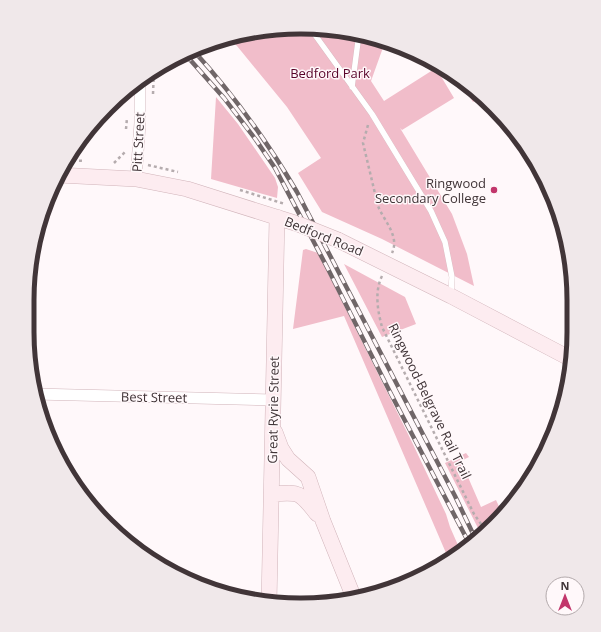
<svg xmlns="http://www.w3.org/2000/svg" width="601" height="632" font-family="'Open Sans',sans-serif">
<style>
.green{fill:#f1bdca}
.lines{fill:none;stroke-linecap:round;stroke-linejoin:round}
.lane-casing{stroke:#d1b4ba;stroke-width:6}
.street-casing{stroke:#d1b4ba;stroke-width:12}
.secondary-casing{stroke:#d1b4ba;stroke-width:16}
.path{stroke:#b5acae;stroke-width:2.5;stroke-dasharray:3 3;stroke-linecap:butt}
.lane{stroke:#fff;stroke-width:5.5}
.street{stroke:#fff;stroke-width:11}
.secondary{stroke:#fdecf0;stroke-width:15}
.rail-casing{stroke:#706668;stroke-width:4.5}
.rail{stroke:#fff8fa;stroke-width:3;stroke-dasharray:9;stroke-linecap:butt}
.secondary-bridge-casing{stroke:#d1b4ba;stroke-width:16;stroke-linecap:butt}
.secondary-bridge{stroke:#fdecf0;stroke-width:15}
.poi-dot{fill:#c2366b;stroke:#fff8fa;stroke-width:1.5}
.labels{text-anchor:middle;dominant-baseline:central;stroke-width:3;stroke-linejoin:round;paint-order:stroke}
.park-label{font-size:13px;fill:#580329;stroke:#fff8fa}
.street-label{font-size:13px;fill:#413538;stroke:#fff8fa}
.poi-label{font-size:13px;fill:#413538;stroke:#fff8fa;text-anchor:end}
.rim{fill:none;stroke:#413538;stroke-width:5}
</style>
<rect width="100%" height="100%" fill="#fff8fa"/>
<path class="green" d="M319,28l53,8 13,6 -14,39 13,20 52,-33 18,30 -52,32 -2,-2 52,86 15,40 7,32 -92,-47 -60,-27 -24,-39 23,-15 -34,-51 -50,-61 -8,-8 36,-9z
M457,77l10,7 14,13 -8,5z
M216,97l22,27 37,54 3,9 -1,11 -66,-19z
M306,249l12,4 93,187 35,74 4,13 11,25 -12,8 -105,-244 -51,13 10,-79z
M344,264l61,33 11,27 -34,13z
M466,453l3,4 -8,4 20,46 15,-7 6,13 -20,23 -37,-73z"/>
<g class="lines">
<defs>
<path id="lane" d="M310,28l62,86 59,97 14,31 7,35 -1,18
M352,87l7,-53"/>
<path id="street" d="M136,179l4,-56v-42
M35,394l238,6"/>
<path id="secondary" d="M58,175l78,4 51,10 111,35
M338,240l113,56 118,62
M275,432l6,16 7,11 20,18 15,44 31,77
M271,494c29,-2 28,-3 46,20
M269,603l8,-386"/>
</defs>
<use href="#lane" class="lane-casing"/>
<use href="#street" class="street-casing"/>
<use href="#secondary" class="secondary-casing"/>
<path class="path" d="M153,94l1,-24
M368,125l-5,18 15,63c6,15 22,30 14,47
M126,129l1,-11
M67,160l18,1
M114,163l11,-11
M148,165l30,7
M240,190l45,14
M382,276c-8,16 -4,36 0,51l92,187 12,17"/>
<use href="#lane" class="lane"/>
<use href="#street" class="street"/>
<use href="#secondary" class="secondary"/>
<defs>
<path id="rail" d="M193,50c40,44 74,91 104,142l158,304 21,44
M185,54l39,44 32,42 19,28 53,101 63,125 79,151"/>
</defs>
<use href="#rail" class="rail-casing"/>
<use href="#rail" class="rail"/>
<defs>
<path id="secondary-bridge" d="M298,224l40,16"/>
</defs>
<use href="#secondary-bridge" class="secondary-bridge-casing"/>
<use href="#secondary-bridge" class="secondary-bridge"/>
</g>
<circle class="poi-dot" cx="494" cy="190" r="4"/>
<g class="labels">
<g class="park-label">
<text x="330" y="73">Bedford Park</text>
</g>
<g class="street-label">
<text transform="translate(138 142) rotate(-87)">Pitt Street</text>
<text transform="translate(324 236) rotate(22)">Bedford Road</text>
<text transform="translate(154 397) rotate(1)">Best Street</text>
<text transform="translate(430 401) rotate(64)">Ringwood-Belgrave Rail Trail</text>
<text transform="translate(273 410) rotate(-89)">Great Ryrie Street</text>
</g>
<g class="poi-label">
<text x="486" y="183">Ringwood<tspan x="486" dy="15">Secondary College</tspan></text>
</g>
</g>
<path d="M0 0H601V632H0ZM300 34H301A266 266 0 0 1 567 300V332A266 266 0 0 1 301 598H300A266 266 0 0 1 34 332V300A266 266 0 0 1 300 34Z" fill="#f0e8ea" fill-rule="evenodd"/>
<path class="rim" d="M300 34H301A266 266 0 0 1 567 300V332A266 266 0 0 1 301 598H300A266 266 0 0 1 34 332V300A266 266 0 0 1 300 34Z"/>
<g transform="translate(565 596)"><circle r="19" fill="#fff8fa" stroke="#b3aaac"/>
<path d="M0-3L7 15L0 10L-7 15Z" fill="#c2366b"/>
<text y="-6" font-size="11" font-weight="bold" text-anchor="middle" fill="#413538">N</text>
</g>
</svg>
